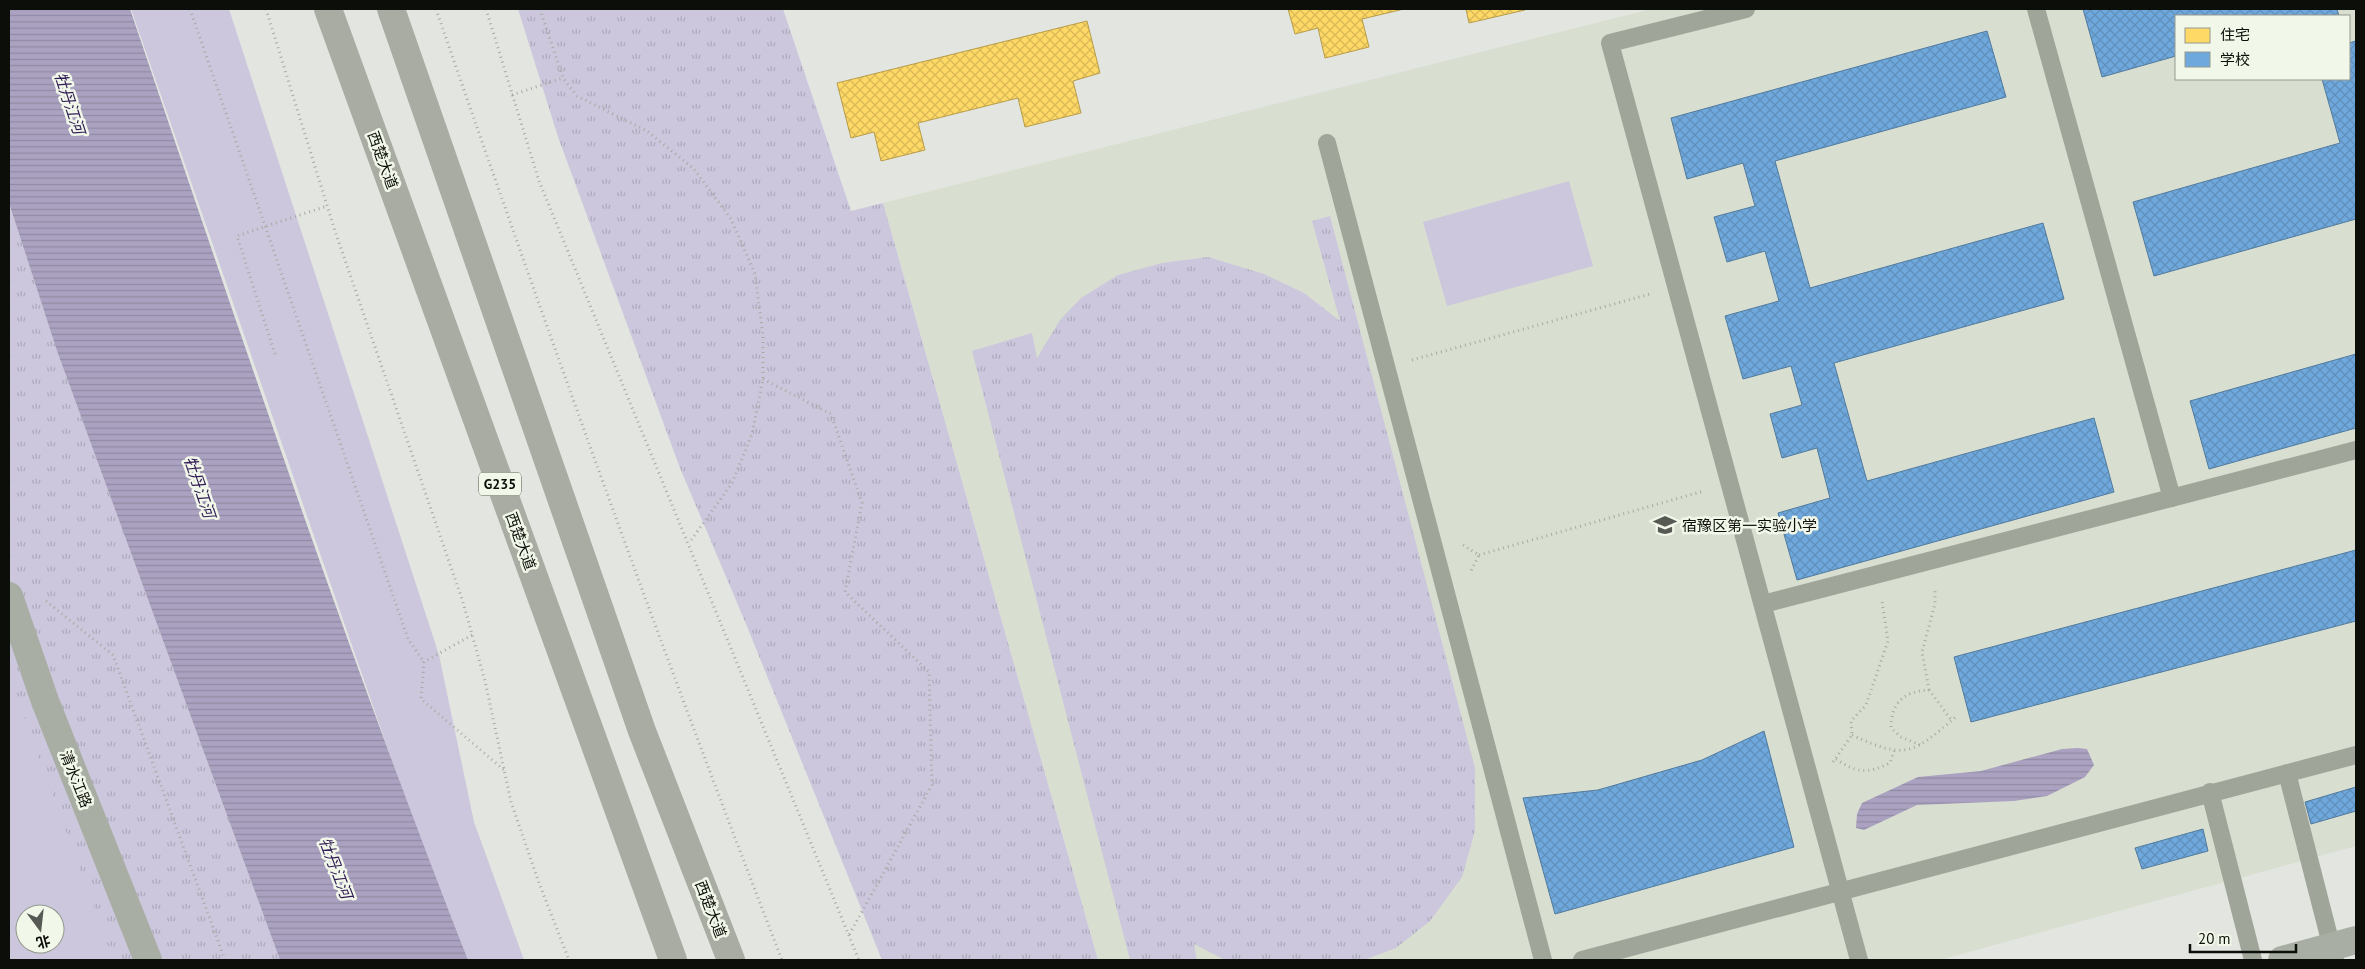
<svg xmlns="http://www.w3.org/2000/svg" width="2365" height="969" font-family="'PT Sans','Noto Sans SC',sans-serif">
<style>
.built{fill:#d8dfd1;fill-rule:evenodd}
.grass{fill:#ccc7dd;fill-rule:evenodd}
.park{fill:url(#park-tufts)}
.water{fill:url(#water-rules)}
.homes{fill:url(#homes-cross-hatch);stroke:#b69c4a}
.schools{fill:url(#schools-cross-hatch);stroke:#517a9d}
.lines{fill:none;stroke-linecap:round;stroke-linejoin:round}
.path{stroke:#a7aaa3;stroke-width:3;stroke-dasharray:1 4;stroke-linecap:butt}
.lane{stroke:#a0a599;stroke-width:18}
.secondary{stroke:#a8aea3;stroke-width:28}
.highway{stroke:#a8aca3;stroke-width:28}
.labels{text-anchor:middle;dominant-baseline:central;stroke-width:5;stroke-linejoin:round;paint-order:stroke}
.shield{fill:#f1f7e9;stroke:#51544c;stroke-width:1}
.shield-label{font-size:14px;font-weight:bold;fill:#0c0e09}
.street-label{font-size:15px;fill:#0c0e09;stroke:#f1f7e9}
.poi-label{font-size:15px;fill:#0c0e09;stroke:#f1f7e9;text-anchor:start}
.water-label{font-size:16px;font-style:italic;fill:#321d56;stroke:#f1f7e9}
</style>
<defs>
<pattern id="park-tufts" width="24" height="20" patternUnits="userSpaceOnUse" patternTransform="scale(1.25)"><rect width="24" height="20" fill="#ccc7dd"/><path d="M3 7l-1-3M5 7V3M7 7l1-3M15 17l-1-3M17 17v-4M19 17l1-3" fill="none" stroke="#aeaabc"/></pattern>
<pattern id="water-rules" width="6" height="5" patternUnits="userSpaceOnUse" patternTransform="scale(1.25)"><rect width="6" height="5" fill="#aaa2c0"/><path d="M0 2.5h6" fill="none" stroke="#918aa4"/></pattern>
<pattern id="homes-cross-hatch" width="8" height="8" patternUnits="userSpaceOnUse" patternTransform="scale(1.25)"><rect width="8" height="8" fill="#ffd966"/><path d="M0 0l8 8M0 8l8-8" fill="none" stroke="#d9b957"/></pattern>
<pattern id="schools-cross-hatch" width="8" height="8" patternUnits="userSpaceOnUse" patternTransform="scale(1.25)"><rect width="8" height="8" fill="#6fa8dc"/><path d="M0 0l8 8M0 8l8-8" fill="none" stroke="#5f8fbb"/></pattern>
</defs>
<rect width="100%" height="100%" fill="#e3e6e0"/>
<path class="built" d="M1651,9h705v837l-416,114h-842l-215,-757zM2176,16h173v63h-173z"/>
<path class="grass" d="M131,9h98l210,646 35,167 50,138h-56l-61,-156z
M1569,181l24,85 -146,40 -24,-84z
M9,657l107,303h-107zM25,914h30v30h-30z"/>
<path class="park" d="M518,9h265l68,202 32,-8 215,757h-216l-136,-336 -66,-156 -122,-331z
M9,203l48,148 223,609h-167l-104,-284z
M1330,216l145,552v63l-13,46 -32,44 -34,27 -32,12h-139l-31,-16 3,16h-67l-158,-609 60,-18 5,25 23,-38 21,-22 37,-23 44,-12 46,-6 56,17 40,19 36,28 -28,-100z"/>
<path class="water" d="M9,9h121c108,318 215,638 338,951h-188l-223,-609 -48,-148z
M2078,748l9,1 7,16 -9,12 -38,19 -33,5 -97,4 -53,25 -8,-2 1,-14 5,-11 56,-26 63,-6 81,-22z"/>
<path class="homes" d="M1288,9h116l-42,10 7,28 -44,11 -7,-30 -23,6z
M1466,9h59v1l-56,13z
M1087,21l13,52 -27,8 8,32 -56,14 -7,-29 -100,25 7,27 -44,11 -7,-29 -23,6 -14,-55z"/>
<path class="schools" d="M2083,9h254l2,7h-163v40l-74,21z
M1987,31l19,66 -231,64 35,127 233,-65 21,76 -230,64 33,118 227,-63 20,74 -317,88 -19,-67 52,-15 -13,-50 -35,10 -12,-44 32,-9 -11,-39 -48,13 -18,-63 54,-15 -14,-50 -38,11 -13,-45 41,-11 -12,-43 -56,16 -16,-61z
M2356,41v178l-202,57 -21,-74 207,-59 -18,-64h27v-36z
M2356,354v74l-147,41 -19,-68z
M2356,550v71l-385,101 -17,-65z
M1764,731l30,116 -239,67 -32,-116 75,-8 104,-30z
M2356,787v24l-45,13 -6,-22z
M2203,829l5,22 -66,18 -7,-21z"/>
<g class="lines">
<path class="path" d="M190,9l218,630 16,23
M266,9l69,222 128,371 22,79 26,121 28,81 30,77
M436,9c110,319 224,637 346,951
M486,9l53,172 320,779
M540,9l23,69 14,18 70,35 47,38 37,50 24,55 8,62v43l-11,55 -20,49 -43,60
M512,95l51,-17
M275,354l-38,-118 90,-30
M1412,360l238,-66
M763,379l68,35 31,89 -17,89 84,80 3,113 -83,150
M1463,545l16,10 -9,18
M1479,555l225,-64
M46,601l67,54 112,305
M472,635l-48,27 -3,37 83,71
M1929,690l-7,-38 13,-48v-16
M1852,735c55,26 61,18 105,-19
M1920,745l-19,-8 -10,-9c0,-25 13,-37 38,-38l23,31
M1836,759c20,14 32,15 54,4l4,-12
M1833,762l19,-27 -1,-14 15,-16 22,-64 -6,-40"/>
<path class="lane" d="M1746,9l-136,34 249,917
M2036,9l136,489
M1327,143l216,817
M1763,604l593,-154
M2287,773l48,187
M2210,792l43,168
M1582,960l774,-205"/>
<path class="secondary" d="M9,596l36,105 103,259
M2282,960l74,-20"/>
<path class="highway" d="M328,9l345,951
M391,9l251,722 89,229"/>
</g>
<defs>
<symbol id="school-bare" viewBox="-9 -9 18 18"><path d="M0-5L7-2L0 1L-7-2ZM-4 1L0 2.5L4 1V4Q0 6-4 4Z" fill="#575a54" stroke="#f1f7e9" stroke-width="2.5" paint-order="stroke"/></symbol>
</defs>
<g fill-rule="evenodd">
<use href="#school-bare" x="1649" y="509" width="32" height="32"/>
</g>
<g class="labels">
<rect class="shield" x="479" y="472.5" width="42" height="23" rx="4"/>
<g class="shield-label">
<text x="500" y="484">G235</text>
</g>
<g class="street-label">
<text transform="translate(383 160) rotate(70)">西楚大道</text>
<text transform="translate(521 541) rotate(70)">西楚大道</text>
<text transform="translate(76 779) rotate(68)">清水江路</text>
<text transform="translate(711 909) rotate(69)">西楚大道</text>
</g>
<g class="poi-label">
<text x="1682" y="525">宿豫区第一实验小学</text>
</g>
<g class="water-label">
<text transform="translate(70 103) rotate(72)">牡丹江河</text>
<text transform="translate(200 487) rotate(71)">牡丹江河</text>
<text transform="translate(336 868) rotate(69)">牡丹江河</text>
</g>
</g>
<rect width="2365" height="969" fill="none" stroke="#0c0e09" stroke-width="20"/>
<rect x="2175" y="15" width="175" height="65" fill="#f1f7e9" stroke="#959a8f"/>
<rect x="2185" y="28" width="25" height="15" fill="#ffd966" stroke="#959a8f"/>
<text x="2220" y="40" font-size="15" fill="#0c0e09">住宅</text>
<rect x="2185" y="52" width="25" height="15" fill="#6fa8dc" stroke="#959a8f"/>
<text x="2220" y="65" font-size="15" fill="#0c0e09">学校</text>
<g transform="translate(40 929) rotate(165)"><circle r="24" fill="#f1f7e9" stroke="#959a8f"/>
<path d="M0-4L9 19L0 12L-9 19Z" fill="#575a54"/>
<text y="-8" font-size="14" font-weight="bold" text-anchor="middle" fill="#0c0e09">北</text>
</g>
<path d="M2190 944v8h106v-8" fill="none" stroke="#0c0e09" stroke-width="2.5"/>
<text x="2198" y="944" font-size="15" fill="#0c0e09" stroke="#f1f7e9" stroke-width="4" paint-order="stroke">20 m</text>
</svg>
